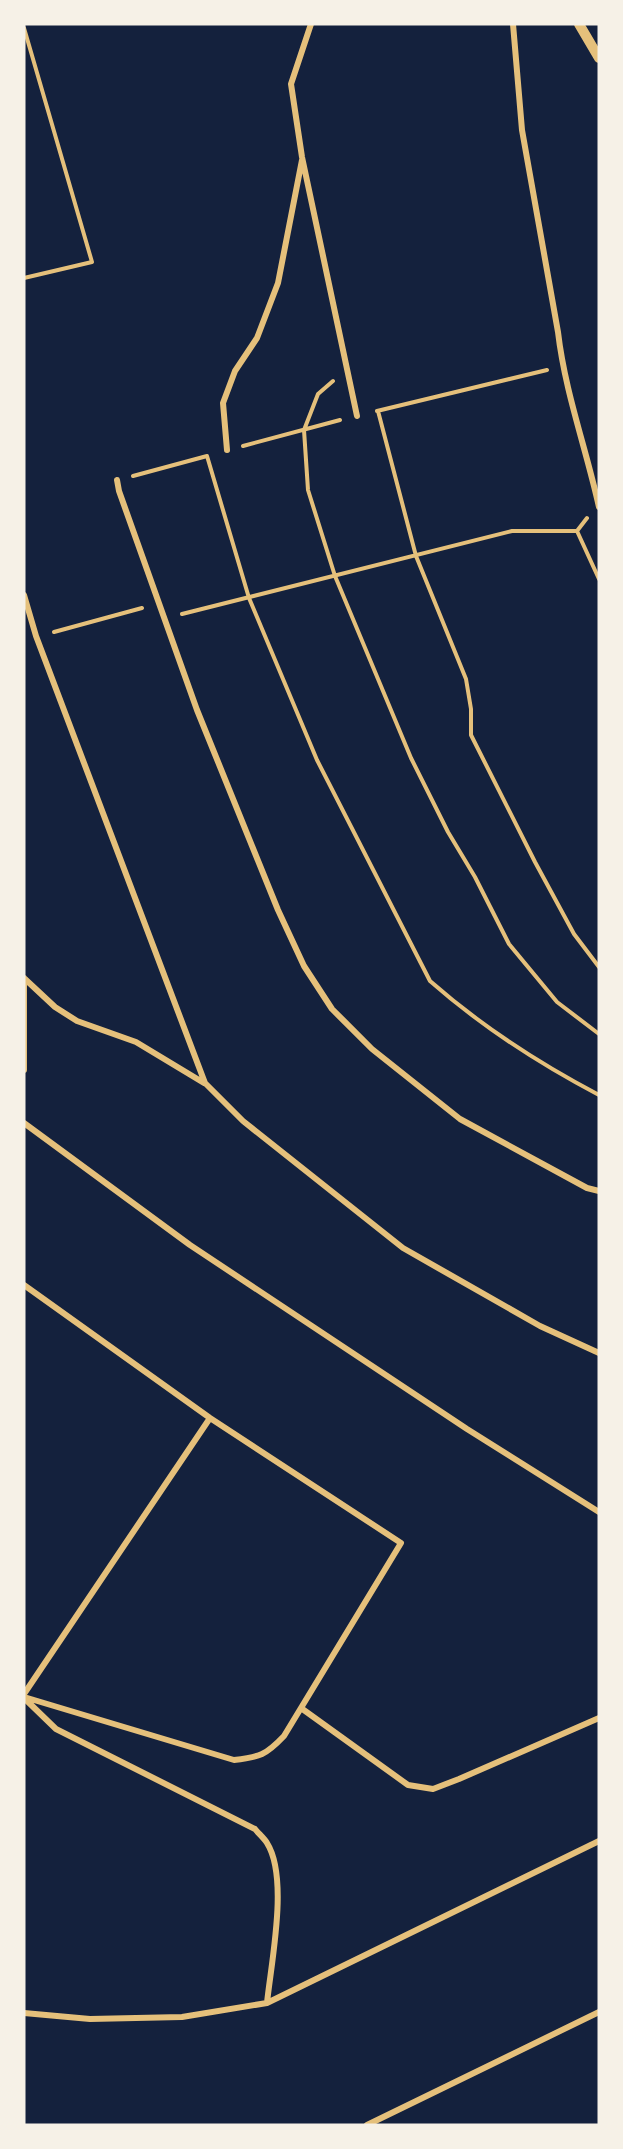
<svg xmlns="http://www.w3.org/2000/svg" width="623" height="2149" font-family="Arial,sans-serif">
<style>
.lines{fill:none;stroke-linecap:round;stroke-linejoin:round}
.path{stroke:#e5c07b;stroke-width:4}
.minor{stroke:#e5c07b;stroke-width:6}
.tertiary{stroke:#e5c07b;stroke-width:10}
</style>
<rect width="100%" height="100%" fill="#14213d"/>
<g class="lines">
<path class="path" d="M24,28l68,234 -68,16
M333,381l-15,13 -14,36 4,60 27,86 76,182 37,74 27,45 34,67 48,58 42,32
M377,411l170,-41
M378,411l38,145 50,123 5,30v26l64,127 39,72 25,33
M243,446l97,-26
M207,456l42,142 68,162 113,221c50,44 110,83 169,114
M133,476l74,-20
M577,531l22,48
M182,614l330,-83h65l10,-13
M54,632l88,-24"/>
<path class="minor" d="M311,24l-20,60 11,73 55,259
M513,24l9,106 36,202c7,60 28,116 41,175
M227,450l-4,-47 12,-32 22,-33 21,-55 24,-123
M117,480l2,11 78,219 81,200 26,56 28,43 40,40 88,70 127,69 12,3
M24,595l12,41 169,447 38,38 160,127 137,78 59,27
M25,979l30,28 22,14 59,21 68,41
M24,1070v-92
M24,1123l166,122 277,184 132,83
M24,1285l186,133 191,125 -117,193c-18,19 -24,21 -50,24l-210,-63
M24,1694l186,-276
M24,1698l32,31 199,100c4,5 9,9 12,14 22,35 4,120 0,160
M301,1708l107,77 25,4 26,-10 140,-61
M24,2013l66,6 92,-2 85,-14 332,-162
M367,2125l232,-113"/>
<path class="tertiary" d="M579,24l20,34"/>
</g>
<rect width="623" height="2149" fill="none" stroke="#f6f1e7" stroke-width="51"/>
</svg>
